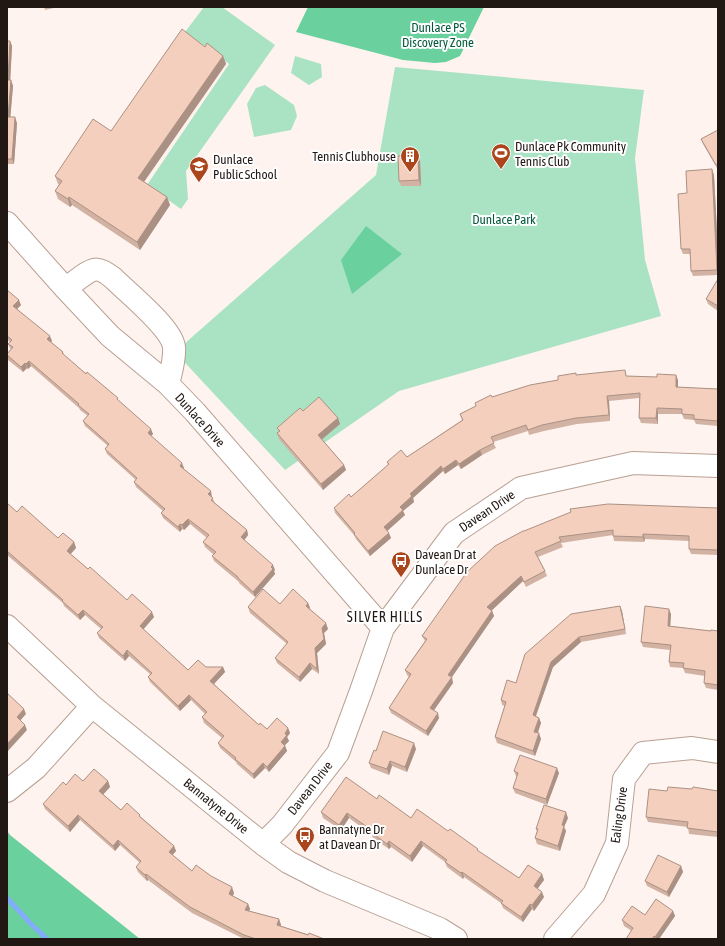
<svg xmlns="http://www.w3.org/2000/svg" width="725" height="946" font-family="'Asap Condensed',sans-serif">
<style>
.green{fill:#a9e3c3}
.forest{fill:#69d09e}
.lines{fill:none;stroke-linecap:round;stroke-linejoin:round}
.stream{stroke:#83adfa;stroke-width:5}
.minor-casing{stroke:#b8a093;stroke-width:24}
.minor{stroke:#fff;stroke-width:22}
.wall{fill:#d2b2a3}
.shaded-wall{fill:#ab9184}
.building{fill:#f4cfbd;stroke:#ab9184}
.labels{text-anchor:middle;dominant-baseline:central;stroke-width:4;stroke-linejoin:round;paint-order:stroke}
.park-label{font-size:13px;fill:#055a3b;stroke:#fff}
.poi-label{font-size:13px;fill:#211814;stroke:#fff;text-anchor:start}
.street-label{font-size:13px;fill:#211814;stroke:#fff}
.neighbourhood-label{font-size:14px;letter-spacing:1px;fill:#211814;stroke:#fff}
</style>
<rect width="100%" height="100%" fill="#fef3ee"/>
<path class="green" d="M204,7h18l53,38 -89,126 2,28 -7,10 -34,-24 82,-121 -44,-32z
M295,56l26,8 1,13 -13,8 -18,-12z
M395,67l249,23 -9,68 10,102 16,56 -262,75 -114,79 -110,-118 201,-177z
M265,85l29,20 3,11 -6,14 -37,7 -7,-33 9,-16z"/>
<path class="forest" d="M308,7h176l-24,49 -14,6 -11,1 -32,-3 -107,-28z
M366,226l36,28 -50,40 -11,-34z
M7,831l3,4 130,104h-133z"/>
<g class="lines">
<path class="stream" d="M7,898l23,25 17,16"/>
<defs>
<path id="minor" d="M7,223l58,65 45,48 58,48 27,28 188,216
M65,288c5,-3 11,-7 16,-11 14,-10 18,-10 32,1 14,14 59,50 61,69 1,13 -3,25 -6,37
M7,626l85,80 171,138 25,18 37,19 115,48 16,10
M7,791l29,-23 56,-62
M263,844l19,-19 56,-72 23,-62 22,-63 71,-95 67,-45 112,-25 85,3
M555,939l39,-45 23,-51 7,-64 19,-26 49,-5 26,4"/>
</defs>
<use href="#minor" class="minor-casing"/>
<use href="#minor" class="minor"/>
</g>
<path class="wall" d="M44,7h14l-13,3z
M7,41h3l2,5 -2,34h1l2,6 -3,31 7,6 -3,41h-7z
M205,47l18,9 3,8 -82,118 23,15 3,8 -30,45 -68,-45 -2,2 -12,-8 -3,-8 4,-6 -1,-1 -3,-8 56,-45z
M718,130v40l-15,-26 -2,-5z
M420,161l1,25h-20l-2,-5z
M712,169l2,6 4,76v24l-25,1 -2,-5 -1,-17h-7l-2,-5 6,-56z
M718,279v32l-10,-7 -2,-5z
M7,290l14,15 -4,4 35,32 -1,1 12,10 1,3 55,46 34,33 -2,2 33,32v1l28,28 3,6 32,27 1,5 -4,5 31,30 -1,1 1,3 -20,23 -16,-14v-1l-25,-21 -2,-5 2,-1 -9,-8 -2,-5 4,-4 -17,-14 -6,6 -2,-1 -2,3 -17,-14 -2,-5 2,-2 -27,-24 -2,-5 2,-2 -29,-26 -2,-5 3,-3 -23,-20 -2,-5 5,-5 -8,-6 -1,-2 -48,-42 -3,3 -1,-1 -4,4 -15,-12 -1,-6 4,-4 -3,-6 2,-2 -3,-3z
M576,373v2l51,1 51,4v7l40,2v37l-22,-2 -2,-4 -10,-1 -2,-5h-24v10l-17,-1 -2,-5v-20l-30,3 1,20 -33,3 -33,7 -15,4 -1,-4 -35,11 3,6 -14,7 -21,14 -3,-4 -13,9 -2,-3 -30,27 1,4 -11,9 2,4 -18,16 4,7 -21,18 -14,-17 -2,-4 -19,-22 -1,-5 17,-11 37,-32 -1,-3 20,-5 55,-37 -2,-6 16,-8 16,-9 66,-17z
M303,411l35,7 2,6 -18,15 22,26 2,5 -23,20 -44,-51 -2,-6 2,-1 -2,-4z
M7,503l10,9 41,26 16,4 2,6 -6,6 18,15 39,31 27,17 -11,12 45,41 18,-3h17l2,5 -11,12 45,41 8,4 21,-1 2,5 -3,4 2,4 -4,4 2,6 -18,21 -4,-4 -11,11 -17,-15 -1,-2 -16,-14 -2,-5 4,-5 -18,-15 -2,-6 3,-3 -14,-14 -11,11 -30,-29 -2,-5 2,-3 -21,-18 -4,5 -26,-23 -2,-5 4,-4 -16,-14 -5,5 -16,-14 -1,-3 -56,-48z
M718,508v47l-27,-1 -2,-5v-8l-44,-2 -1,3 -30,-1 -1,-6 -52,8 2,4 -25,10 7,14 2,5 -21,11 -3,-6 -31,29 2,6 -43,61 2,6 -19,27 5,8 -11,18 -37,-23 -2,-5 20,-31 -2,-2 -2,-5 20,-29 -3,-5 102,-105z
M308,603l2,5v1l18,20 -4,4 2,11 -9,9 2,21 -7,-5 -12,13 -23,-19 -2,-5 12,-14 -37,-31 -2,-6 32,-3z
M620,606l2,5 4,23 -45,8 -28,25 -17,49 3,2 2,5 -3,10 3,6 -6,17 -38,-13 -2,-6 10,-31 -3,-1 -1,-5 15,-17z
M671,614l-1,12 41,5h7v59l-12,-2 -2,-5 1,-7 -20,-3 -2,-5 -13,-1 -1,-5 1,-12 -27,-3 -2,-5z
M416,749l-9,23 -15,-6 -3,9 -18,-7 -2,-5 7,-12z
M514,771l45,2 -12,32 -32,-12 -2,-5 4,-11 -1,-1z
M83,781h25l2,6 -7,7 18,16 20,7 33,29 2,5 -4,4 20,16 42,22 -1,3 15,8 2,5 -1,2 30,8 2,6 -1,1 44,13h-80l-52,-26 -44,-33 -1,1 -9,-9 -2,-5 4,-4 -20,-18 -5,6 -35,-31 -10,12 -25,-23 -2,-5 23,-19z
M692,789l26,2v46l-29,-3 -1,-7 -40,-5 -2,-5 21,-26z
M377,799l34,19 37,13 71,47 23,-4 2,6 -7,8 7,9 -10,14 -2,-2 -9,13 -20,-14 -2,-5 -37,-26 -1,2 -16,-12 -2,-5 -22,-16 -11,16 -21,-15 -2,2 -16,-11 -1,-3 -23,-17 -8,12 -18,-12 -2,-6z
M568,818l-4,9 2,4 -6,20 -23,-7 -2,-6 2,-7 -1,-2z
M681,866l2,6 -14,25 -22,-11 -2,-5z
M673,911l2,5 -16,23h-33l6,-8 -8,-5 -2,-6 23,-5z"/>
<path class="shaded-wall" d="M10,41l2,5 -2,39 -2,-5z
M223,56l3,8 -85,122 -3,-8z
M11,80l2,6 -3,36 -2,-5z
M15,117l2,6 -3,41 -2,-5z
M418,156l2,5 1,25 -2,-6z
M712,169l2,6 4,76v21l-1,-2z
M69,197l3,8 -2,2 -2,-8z
M167,197l3,8 -30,45 -3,-8z
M19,300l2,5 -6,6 -2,-5z
M50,336l2,5 -3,3 -2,-5z
M29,361l2,5 -3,3 -2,-5z
M25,363l2,5 -4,4 -2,-5z
M676,375l2,5v12l-2,-5z
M607,396l2,5 1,20 -1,-6z
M657,408l1,6v10l-2,-6z
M338,418l2,6 -20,17 -2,-6z
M151,429l2,5 -4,4 -1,-5z
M480,450l2,5 -21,14 -2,-5z
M456,460l2,5 -13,9 -2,-5z
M182,463l2,5 -2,3 -2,-5z
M344,465l2,5 -23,20 -2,-6z
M441,466l2,5 -30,27 1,4 -11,9 2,4 -19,17 -2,-5 26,-33z
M211,491l1,6 -2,2 -2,-5z
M188,519l2,5 -6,6 -2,-5z
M180,524l2,5 -2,3 -2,-5z
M247,530l1,5 -5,7 -2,-5z
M389,533l2,5 -21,18 -2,-5z
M643,534l2,5 -1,3 -1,-5z
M74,542l2,6 -7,8 -2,-5z
M273,565l2,5 -1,1 1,3 -20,23 -2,-5z
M521,576l2,5 -34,32 -2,-6z
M308,603l2,5 -2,4 -2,-6z
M620,606l2,5 4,23 -1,-5z
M669,609l2,5 -1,17 -2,-5z
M83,610l2,5 -5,5 -2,-5z
M492,611l2,5 -44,64 -2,-5z
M152,612l2,5 -12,14 -2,-5z
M326,623l2,6 -4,4 2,11 -9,9 2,21 -2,-5 -2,-21 7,-20z
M579,637l2,5 -28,25 -19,54 -1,-6 18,-53z
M127,650l2,6 -4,5 -2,-5z
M310,663l2,6 -12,13 -1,-5z
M223,667l2,5 -13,14 -2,-5z
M452,677l1,6 -21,30 -2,-5z
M189,695l2,5 -11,11 -2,-5z
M24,709l2,5 -7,8 -2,-5z
M438,713l1,5 -11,18 -2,-5z
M539,718l2,5 -5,14 -2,-5z
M25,725l2,5 -20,22v-8z
M288,728l2,5 -3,4 2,4 -6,6 -2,-5z
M539,733l2,6 -6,17 -2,-5z
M414,743l2,6 -9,23 -2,-5z
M285,746l2,5 -18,21 -2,-5z
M390,761l2,5 -3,9 -2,-6z
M263,763l2,5 -11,11 -1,-5z
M557,768l2,5 -12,32 -1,-6z
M108,781l2,6 -9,10 -2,-6z
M566,812l2,6 -4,9 2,4 -6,20 -2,-5 4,-21z
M347,813l2,5 -8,12 -2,-5z
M78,815l2,5 -10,12 -2,-6z
M118,840l2,5 -5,6 -2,-5z
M389,841l2,6 -2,2 -2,-5z
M421,841l2,5 -11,16 -2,-6z
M174,846l2,5 -6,7 -1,-6z
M681,866l2,6 -14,25 -2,-5z
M462,872l2,5 -1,2 -2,-6z
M146,874l2,6 -1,1 -2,-6z
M542,874l2,6 -8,11 -2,-5z
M232,887l2,6 -3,6 -2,-5z
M542,892l2,5 -10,14 -2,-6z
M248,904l2,5 -3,6 -2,-5z
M530,904l2,5 -9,13 -2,-5z
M673,911l2,5 -16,23h-3l-1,-2z
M279,919l2,6 -2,6 -2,-6z"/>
<path class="building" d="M182,29l23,18 2,-4 16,13 -85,122 29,19 -30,45 -68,-45 -1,2 -13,-8 7,-10 -7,-5 38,-57 18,12z
M7,41h3l-2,39h3l-3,37h7l-3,42h-5z
M718,130v34l-2,1 -15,-26z
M398,156h20l1,24 -20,1z
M712,169l5,101 -26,1 -1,-22h-9l-3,-55 9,-1 -1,-22z
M718,279v27l-12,-7z
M7,290l12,10 -6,6 37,30 -3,3 16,13 -1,1 24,21 1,-2 31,26 -1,1 34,30 -3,4 34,30 -2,3 31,25 -3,3 5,4 -2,2 36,30 -6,7 32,28 -2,2 2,2 -20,23 -15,-14v-1l-26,-21 4,-4 -13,-10 6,-7 -21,-16 -6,6 -2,-1 -2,3 -17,-14 4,-4 -31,-27 3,-4 -32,-29 4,-5 -26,-23 6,-7 -11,-9 1,-1 -50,-43 -3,3 -1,-1 -4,4 -14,-12v-1l6,-7 -5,-3 4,-4 -5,-4z
M625,370l1,6 31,1v-3l19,1v12l42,2v32l-24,-2v-4l-12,-1v-5l-25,-1 -1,10h-17l1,-25 -33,3 2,19 -33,3 -34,7 -14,5 -2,-5 -35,12 3,6 -14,7 -21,14 -3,-4 -13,9 -2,-3 -31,28 2,2 -12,11 3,3 -19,17 5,6 -21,18 -14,-17 1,-1 -21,-25 15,-14 2,3 38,-33 -2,-2 14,-12 6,7 56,-37 -3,-6 16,-8 -1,-3 16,-8 1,2 38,-12 28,-5v-4l18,-3v2z
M319,397l19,21 -20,17 26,30 -23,19 -44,-51 3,-2 -3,-3 23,-20 3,3z
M7,503l10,9 5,-6 36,32 5,-5 11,9 -7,9 21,18 2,-2 37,33 5,-6 19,17 1,1 -12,14 48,44 10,-10 8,7h17l-13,14 49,44 1,-2 7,6 10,-11 11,10 -3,6 2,1 -6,7 4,4 -18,21 -4,-4 -10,11 -18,-15 1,-1 -18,-15 6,-7 -22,-19 5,-5 -18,-17 -11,11 -30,-29 4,-4 -25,-23 -4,6 -26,-23 6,-6 -20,-17 -5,5 -16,-14 1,-1 -56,-49z
M608,504l110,4v42l-29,-1v-13l-46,-2v3l-30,-1v-6l-54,7 2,4 -26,11 10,19 -21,11 -3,-6 -34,31 5,4 -44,64 4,2 -22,31 8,5 -12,18 -37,-23 22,-34 -6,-4 22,-31 -5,-3 45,-64 28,-26 28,-15h1l47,-19 -1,-3z
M263,589l17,15 13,-15 15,14 -2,3 20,17 -4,5 2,11 -9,9 2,21 -7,-6 -11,14 -24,-19 13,-16 -40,-35z
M620,606l5,23 -46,8 -28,25 -18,53 6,3 -5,14 5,1 -6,18 -38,-14 11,-35 -5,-2 6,-20 9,3 9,-29 46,-40z
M645,606l24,3 -1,17 43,5v-1l7,1v54l-14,-2 1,-12 -22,-3 1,-5 -15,-1 2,-17 -30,-3z
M7,693l17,16 -7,8 8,8 -18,19z
M383,731l31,12 -9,24 -15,-6 -3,8 -18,-6 5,-13 2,1z
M520,755l37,13 -11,31 -33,-11 5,-15 -4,-2z
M94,769l14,12 -9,10 22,19 6,-7 13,12 -1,1 35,30 -5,6 23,19 4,-6 15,11 21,11 -3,7 19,10 -3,6 34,9 -2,6 31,10 1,-2 15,6h-68l-12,-4 -54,-28 -44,-33 -1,1 -9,-8 5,-6 -23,-21 -5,6 -35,-31 -10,11 -25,-22 20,-22 3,3 9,-11 8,7z
M346,777l31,22 2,-4 32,23 6,-9 31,22 2,-2 28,20 -1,1 42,28 9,-13 14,9 -8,12 8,6 -10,13 -2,-1 -9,13 -20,-14 2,-2 -41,-29 -1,1 -16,-11 2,-2 -26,-19 -11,15 -21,-15 -2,3 -15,-11 1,-2 -26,-18 -8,12 -18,-13z
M668,787l24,2 1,-2 25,4v41l-31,-4 1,-6 -42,-5 3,-28 18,2z
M544,805l22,7 -4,13 2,1 -6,20 -23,-8 3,-9h-2z
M658,855l23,11 -14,26 -22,-11z
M656,899l17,12 -18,26 -1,-1 -2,3h-26l7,-11 -11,-8 10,-14 13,9z"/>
<defs>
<symbol id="stadium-pin" viewBox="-11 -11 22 30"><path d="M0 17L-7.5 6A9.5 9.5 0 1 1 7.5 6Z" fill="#ab451b" stroke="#fff"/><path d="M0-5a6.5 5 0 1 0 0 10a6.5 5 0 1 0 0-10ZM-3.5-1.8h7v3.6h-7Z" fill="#fff"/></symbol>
<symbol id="building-pin" viewBox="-11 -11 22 30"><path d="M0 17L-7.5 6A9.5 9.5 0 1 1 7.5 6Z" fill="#ab451b" stroke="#fff"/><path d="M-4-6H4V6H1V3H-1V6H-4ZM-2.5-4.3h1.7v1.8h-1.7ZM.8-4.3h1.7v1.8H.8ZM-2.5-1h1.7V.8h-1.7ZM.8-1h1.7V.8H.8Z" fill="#fff"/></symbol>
<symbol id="school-pin" viewBox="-11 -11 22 30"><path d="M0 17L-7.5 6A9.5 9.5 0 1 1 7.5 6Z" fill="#ab451b" stroke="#fff"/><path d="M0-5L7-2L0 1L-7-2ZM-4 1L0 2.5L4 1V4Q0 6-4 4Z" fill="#fff"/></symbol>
<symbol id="bus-pin" viewBox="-11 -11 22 30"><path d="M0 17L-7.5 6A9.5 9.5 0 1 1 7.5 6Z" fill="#ab451b" stroke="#fff"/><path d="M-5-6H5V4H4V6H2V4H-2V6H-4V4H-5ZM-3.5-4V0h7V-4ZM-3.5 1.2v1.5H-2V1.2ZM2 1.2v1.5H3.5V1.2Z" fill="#fff"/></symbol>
</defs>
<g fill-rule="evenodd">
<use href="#stadium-pin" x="490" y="142" width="22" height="30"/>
<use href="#building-pin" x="399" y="145" width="22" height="30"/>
<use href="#school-pin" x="188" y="155" width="22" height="30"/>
<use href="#bus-pin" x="390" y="550" width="22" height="30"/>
<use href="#bus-pin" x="294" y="825" width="22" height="30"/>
</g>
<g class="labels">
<g class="park-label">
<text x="438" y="27">Dunlace PS<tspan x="438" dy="15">Discovery Zone</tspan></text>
<text x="504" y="219">Dunlace Park</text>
</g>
<g class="poi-label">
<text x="515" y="146">Dunlace Pk Community<tspan x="515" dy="15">Tennis Club</tspan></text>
<text x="396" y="156" text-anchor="end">Tennis Clubhouse</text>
<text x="213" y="159">Dunlace<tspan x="213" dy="15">Public School</tspan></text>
<text x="415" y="554">Davean Dr at<tspan x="415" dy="15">Dunlace Dr</tspan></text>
<text x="319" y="829">Bannatyne Dr<tspan x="319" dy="15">at Davean Dr</tspan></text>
</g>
<g class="street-label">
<text transform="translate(200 420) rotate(48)">Dunlace Drive</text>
<text transform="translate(487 511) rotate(-34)">Davean Drive</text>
<text transform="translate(310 788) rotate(-52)">Davean Drive</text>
<text transform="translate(216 806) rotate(39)">Bannatyne Drive</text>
<text transform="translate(619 815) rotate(-82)">Ealing Drive</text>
</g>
<g class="neighbourhood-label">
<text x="385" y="617">SILVER HILLS</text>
</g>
</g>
<rect width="725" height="946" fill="none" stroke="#211814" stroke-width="16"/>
</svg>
